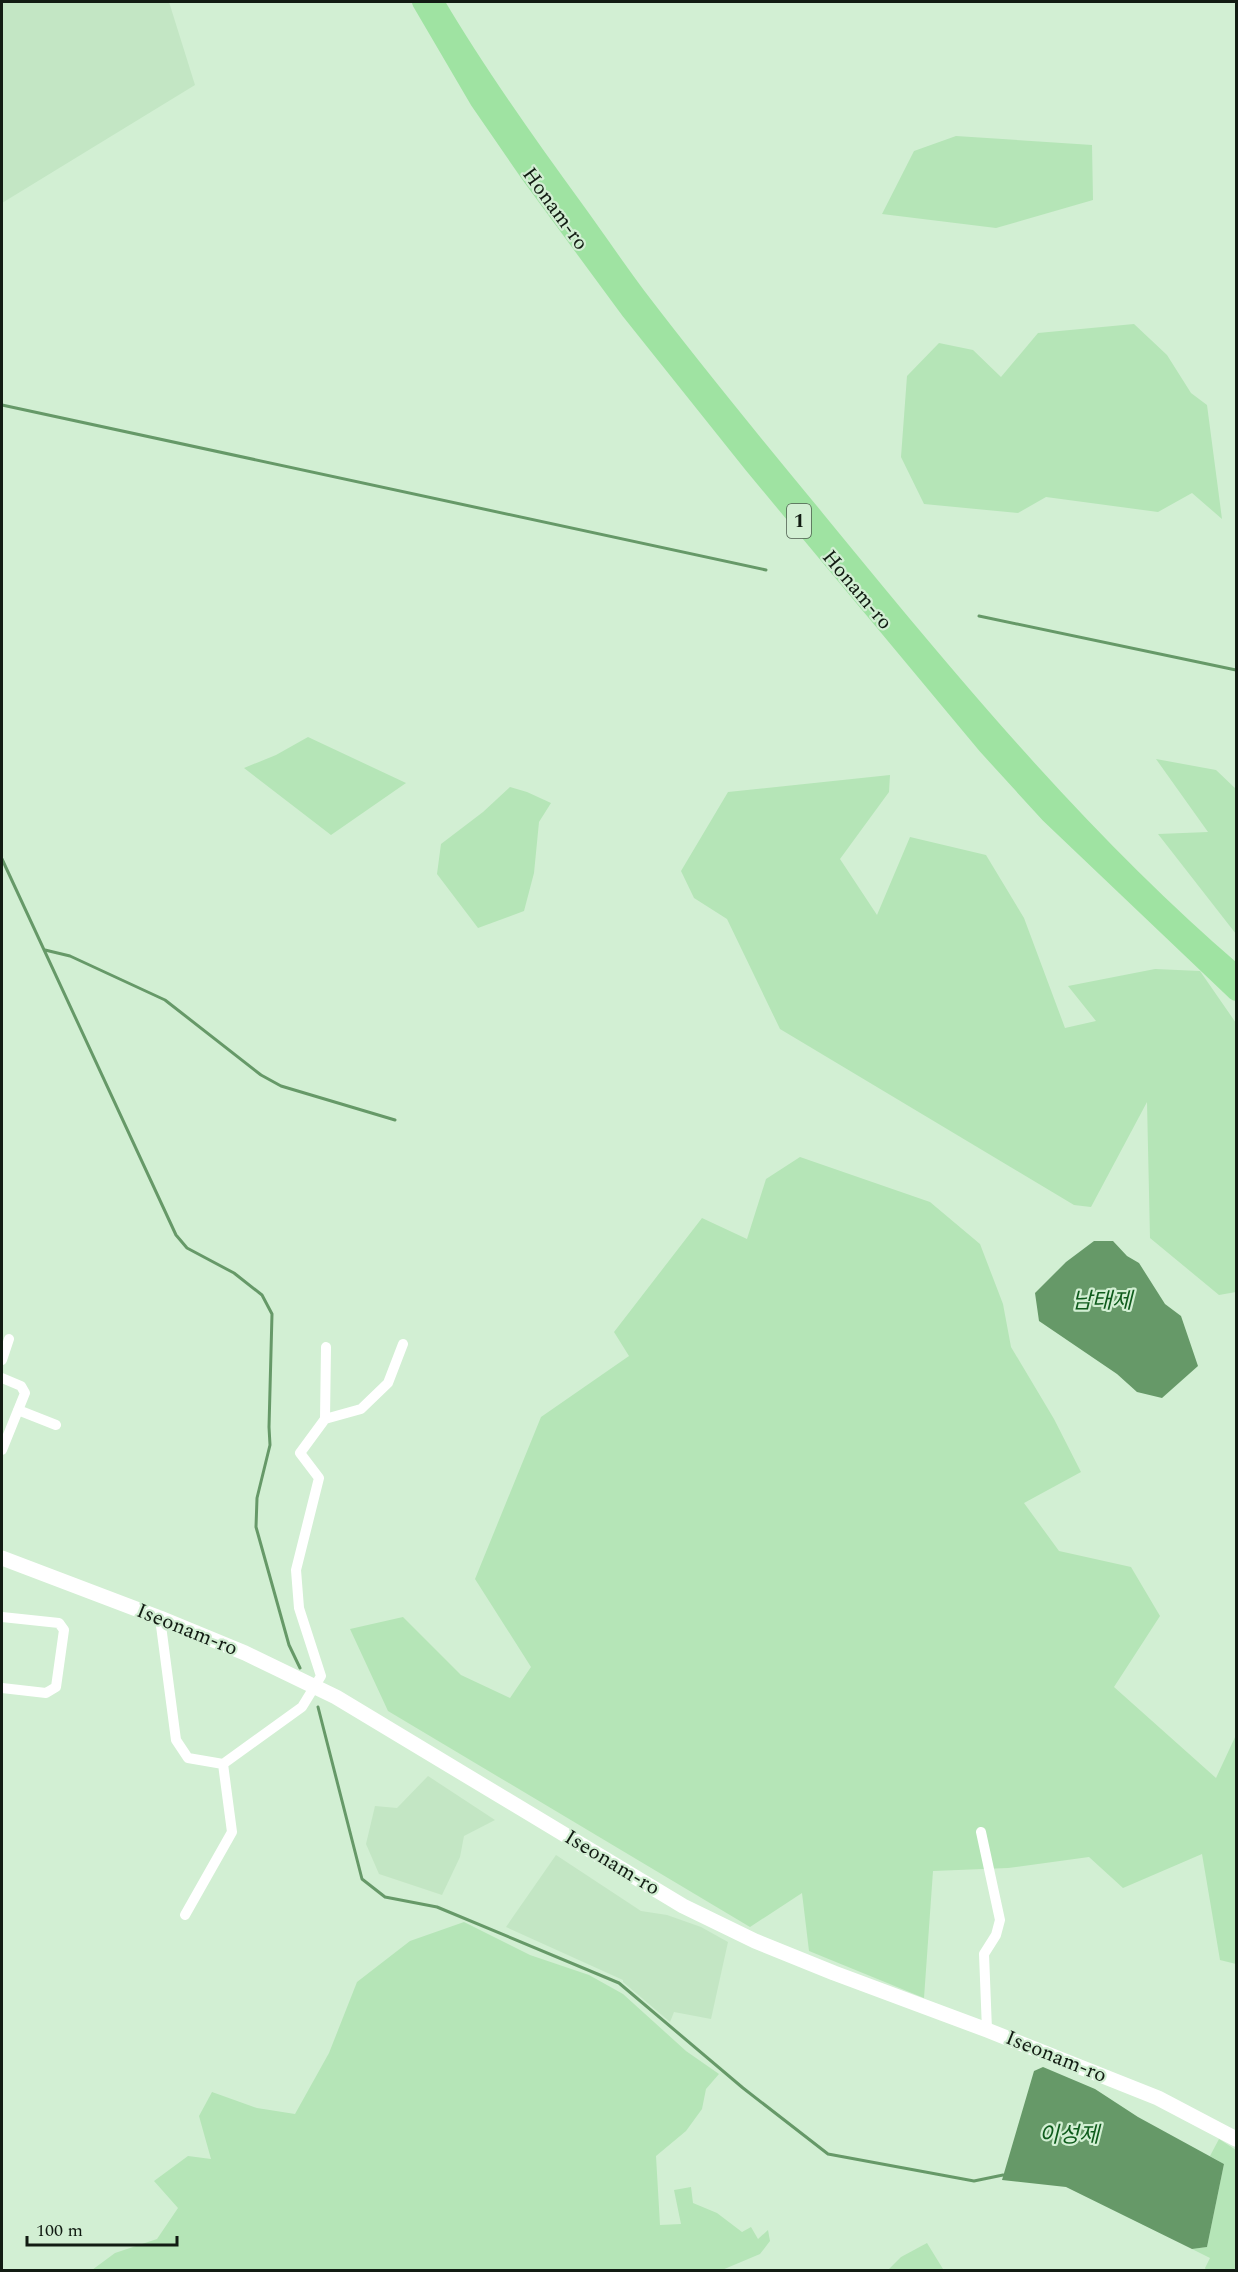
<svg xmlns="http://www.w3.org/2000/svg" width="1238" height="2272" font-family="Spectral,'Noto Sans KR',serif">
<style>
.built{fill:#c3e6c4}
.green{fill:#b5e5b7}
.water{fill:#669968}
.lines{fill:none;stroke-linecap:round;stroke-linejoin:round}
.stream{stroke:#669968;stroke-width:3}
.street{stroke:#fff;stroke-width:10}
.secondary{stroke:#fff;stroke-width:15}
.highway{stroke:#9fe3a2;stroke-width:18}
.labels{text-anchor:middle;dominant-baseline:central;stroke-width:4.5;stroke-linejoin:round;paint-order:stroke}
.shield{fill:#d2efd3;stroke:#4c5b4d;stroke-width:1.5}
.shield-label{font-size:20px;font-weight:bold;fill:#121c13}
.street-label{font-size:21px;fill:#121c13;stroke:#d2efd3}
.water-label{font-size:22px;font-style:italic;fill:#0e5b1c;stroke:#d2efd3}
</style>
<rect width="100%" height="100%" fill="#d2efd3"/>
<path class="built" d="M2,2h167l26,83 -193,118z
M428,1776l67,44 -31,16 -4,21 -18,38 -63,-21 -13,-30 9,-38 22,2z
M556,1855l85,56 26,4 34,12 27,15 -17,77 -37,-7 -4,10 -47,-40v-2l-117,-53z"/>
<path class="green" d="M956,136l136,9 1,55 -97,28 -114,-14 32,-63z
M1134,324l33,31 24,38 16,12 15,114 -30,-26 -34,19 -112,-15 -28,16 -94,-9 -23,-47 6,-81 32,-33 34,7 28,27 37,-44z
M308,737l98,46 -75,52 -87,-67 32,-13z
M1156,759l60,11 20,19v145l-78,-100 50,-2z
M890,775l-1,17 -49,67 37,56 33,-78 76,18 38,63 41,110 31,-7 -28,-35 87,-17 45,2 36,52v269l-17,3 -69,-57 -3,-136 -56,105 -17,-2 -294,-176 -53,-110 -33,-21 -13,-27 47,-79z
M510,787l17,5 24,11 -12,19 -5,51 -10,38 -46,17 -41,-54 4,-30 42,-32z
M800,1157l130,45 50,42 23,60 8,43 43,72 27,53 -57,31 35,48 72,16 29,49 -46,71 102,91 20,-43v229l-16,-4 -18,-106 -79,34 -34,-31 -81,11 -75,3 -9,127 -115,-47 -7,-58 -52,34 -362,-216 -38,-82 53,-12 58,58 49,23 21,-31 -56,-88 66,-162 88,-61 -15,-24 88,-114 45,21 19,-60z
M464,1922l66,33 59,20 34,19 63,57 33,23 -13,15 -4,20 -16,22 -30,25 4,69 21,-1 -7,-34 17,-3 2,16 24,10 25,19 9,-5 7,12 10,-9 2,11 -10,13 -38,16h-630l23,-17 42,-14 21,-31 -24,-27 34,-25 23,3 -12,-43 13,-24 45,16 38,6 34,-61 28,-71 53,-41z
M1219,2139l17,11v120h-30l-1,-2 5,-10 -18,-9 15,-2 17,-83 -14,-8z
M927,2243l16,26 -4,1h-51l13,-13z"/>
<path class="water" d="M1094,1241h19l14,15 12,7 26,41 16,12 17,50 -36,32 -25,-6 -20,-18 -78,-53 -4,-28 31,-31z
M1043,2067l52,22 43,28 86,47 -17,83 -15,2 -126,-62 -64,-7 32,-109z"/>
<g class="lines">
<path class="stream" d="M2,405l764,165
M979,616l257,54
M2,859l174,376 11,13 47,25 28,22 10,19 -3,113 1,18 -13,53 -1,29 33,118 11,23
M45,950l25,6 95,44 96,75 20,11 114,34
M318,1707l44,172 23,18 52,10 182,76 124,105 85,66 146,27 29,-6"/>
<path class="street" d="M2,1360l7,-21
M2,1378l19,8 4,7 -23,57
M18,1410l38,15
M325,1419l1,-72
M2,1617l57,6 5,7 -8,57 -10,6 -44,-5
M160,1618l16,122 12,18 35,6 79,-57 19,-31 -22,-68 -3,-38 23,-92 -19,-25 25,-34 36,-10 27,-26 15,-39
M981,1832l19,88 -4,15 -12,19 3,76
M185,1915l47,-83 -9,-68"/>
<path class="secondary" d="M2,1558l158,60 85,35 91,44 347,209 72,35 79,32 153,57 171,68 78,41"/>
<path class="highway" d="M421,2l58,99 51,74 100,136 123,154 234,281 62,68 187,178
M435,2c43,73 92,142 142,210 21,29 41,59 63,88 55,72 113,143 171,213 132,161 266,325 425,461"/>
</g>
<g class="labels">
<rect class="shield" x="787" y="504" width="24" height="34" rx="4.5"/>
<g class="shield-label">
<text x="799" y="521">1</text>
</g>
<g class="street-label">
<text transform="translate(555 209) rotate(54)">Honam-ro</text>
<text transform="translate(857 590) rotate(50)">Honam-ro</text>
<text transform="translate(187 1630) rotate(22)">Iseonam-ro</text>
<text transform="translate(612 1863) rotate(31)">Iseonam-ro</text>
<text transform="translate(1056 2057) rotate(22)">Iseonam-ro</text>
</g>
<g class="water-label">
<text x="1102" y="1301">남태제</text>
<text x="1069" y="2135">이성제</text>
</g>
</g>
<rect width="1238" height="2272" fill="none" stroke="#121c13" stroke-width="6"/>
<path d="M27 2236v9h150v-9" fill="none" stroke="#121c13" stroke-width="3"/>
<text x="36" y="2236" font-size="18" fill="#121c13" stroke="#d2efd3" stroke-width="4.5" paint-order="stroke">100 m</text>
</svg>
